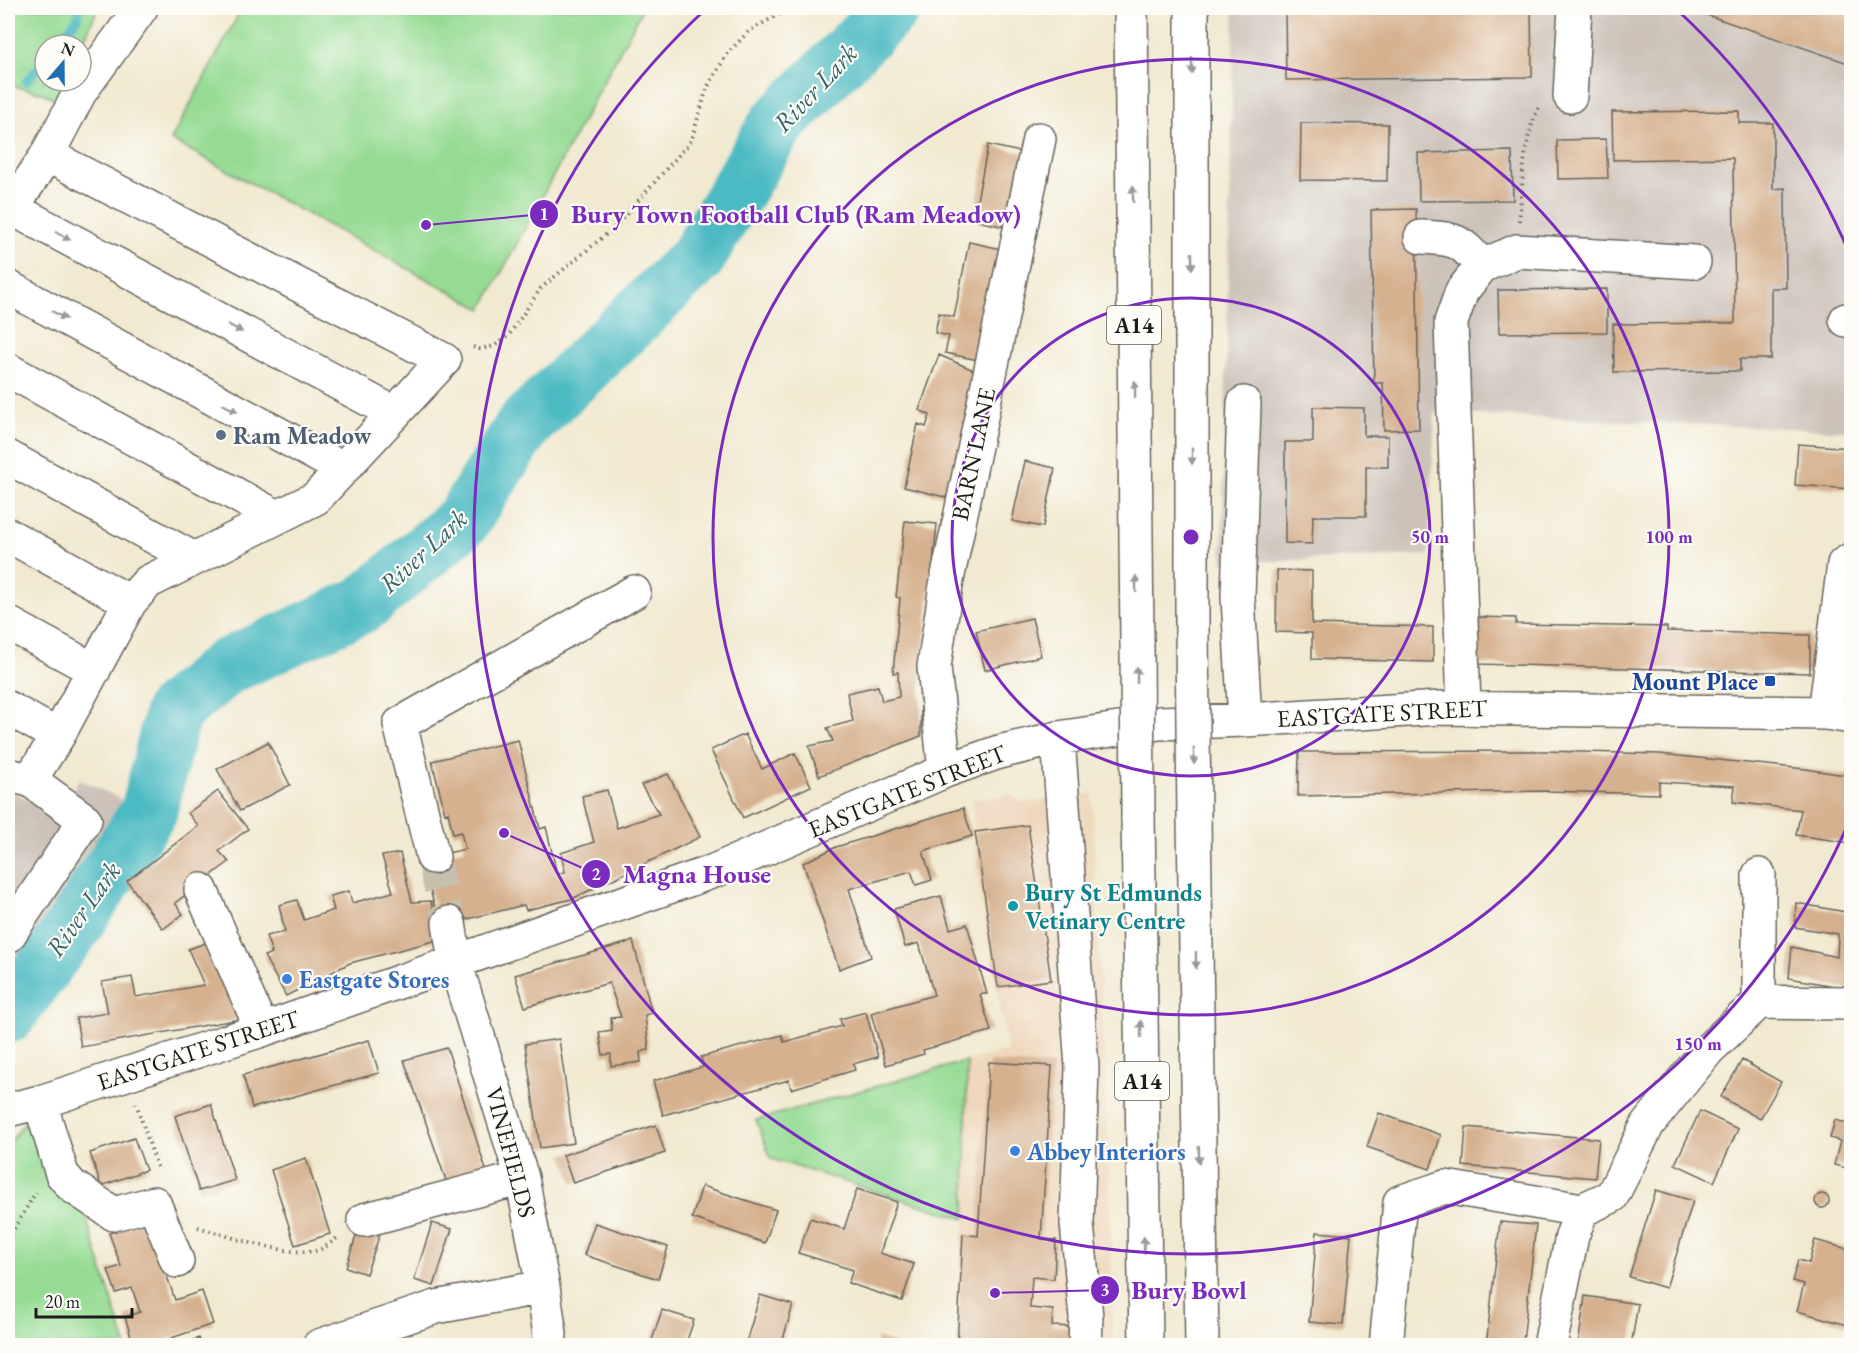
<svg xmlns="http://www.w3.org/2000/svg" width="1859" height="1353" font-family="'EB Garamond',serif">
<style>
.built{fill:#eed7bb}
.industrial{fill:#ccc2b9}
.green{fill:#96db94;stroke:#597c58;stroke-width:1.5}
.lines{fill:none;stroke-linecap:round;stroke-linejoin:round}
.stream{stroke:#4bbac2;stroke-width:9}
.river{stroke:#4bbac2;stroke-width:57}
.building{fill:#d5b18f}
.minor-tunnel{stroke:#c6c0ac;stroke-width:33;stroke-dasharray:33 16;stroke-linecap:butt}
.minor-casing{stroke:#67645b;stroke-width:36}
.highway-casing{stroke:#67645b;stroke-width:36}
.path{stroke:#67645b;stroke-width:4;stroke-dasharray:1.5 4.5;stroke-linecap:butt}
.minor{stroke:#fff;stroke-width:33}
.highway{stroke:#fff;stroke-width:33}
.highway-bridge-casing{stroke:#67645b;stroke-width:36;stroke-linecap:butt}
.highway-bridge{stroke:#fff;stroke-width:33}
.oneway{fill:#999}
.ring{fill:none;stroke:#7b2cbf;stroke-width:3}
.service-dot{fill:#5c6f8a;stroke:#fdfcf7;stroke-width:2}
.transit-dot{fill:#1a4fb4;stroke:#fdfcf7;stroke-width:2}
.culture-dot{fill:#0f9aa8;stroke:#fdfcf7;stroke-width:2}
.shop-dot{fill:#3f7fe0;stroke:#fdfcf7;stroke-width:2}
.labels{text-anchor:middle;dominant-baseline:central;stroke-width:4.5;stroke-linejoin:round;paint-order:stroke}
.shield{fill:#fdfcf7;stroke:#605f5e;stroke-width:1.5}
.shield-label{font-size:22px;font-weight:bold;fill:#1c1c1c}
.service-label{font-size:24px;font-weight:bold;fill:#4e5e75;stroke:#fdfcf7;text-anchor:start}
.street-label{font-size:24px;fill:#1c1c1c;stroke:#fdfcf7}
.transit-label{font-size:24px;font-weight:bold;fill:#164399;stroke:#fdfcf7;text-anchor:end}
.culture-label{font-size:24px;font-weight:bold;fill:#0d838f;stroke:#fdfcf7;text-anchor:start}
.shop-label{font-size:24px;font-weight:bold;fill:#366cbe;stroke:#fdfcf7;text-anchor:start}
.water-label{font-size:26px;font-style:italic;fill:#316367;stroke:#fdfcf7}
.centre{fill:#7b2cbf;stroke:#fdfcf7;stroke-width:3}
.ring-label{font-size:18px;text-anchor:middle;font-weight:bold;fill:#7b2cbf;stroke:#fdfcf7;stroke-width:4.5;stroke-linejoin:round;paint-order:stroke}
.leader{fill:none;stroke:#7b2cbf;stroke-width:2}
.callout-dot{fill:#7b2cbf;stroke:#fdfcf7;stroke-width:2}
.mark-label{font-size:18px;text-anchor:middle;font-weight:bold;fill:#fff}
.callout-label{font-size:26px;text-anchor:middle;font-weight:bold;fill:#7b2cbf;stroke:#fdfcf7;stroke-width:4.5;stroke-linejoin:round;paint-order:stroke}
</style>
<rect width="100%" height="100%" fill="#fdfcf7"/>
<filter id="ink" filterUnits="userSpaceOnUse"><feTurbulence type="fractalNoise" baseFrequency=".0167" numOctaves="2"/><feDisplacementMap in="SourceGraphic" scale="12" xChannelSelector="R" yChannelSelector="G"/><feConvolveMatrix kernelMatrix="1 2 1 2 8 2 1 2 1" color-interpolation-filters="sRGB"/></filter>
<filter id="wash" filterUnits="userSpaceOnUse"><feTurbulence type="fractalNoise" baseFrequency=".008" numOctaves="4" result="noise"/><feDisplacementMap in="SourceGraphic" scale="24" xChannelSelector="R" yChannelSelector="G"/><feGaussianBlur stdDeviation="1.35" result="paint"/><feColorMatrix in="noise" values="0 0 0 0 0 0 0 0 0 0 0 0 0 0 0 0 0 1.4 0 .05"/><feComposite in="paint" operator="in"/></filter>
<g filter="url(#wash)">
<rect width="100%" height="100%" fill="#f1e9d0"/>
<path class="built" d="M1092,793l19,419 1,133 -155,1 8,-127 2,-158 41,-10 -32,-181 -4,-70 39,-6 12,9z"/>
<path class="industrial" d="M1234,8h617v423l-416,-18 -7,142 -206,8z
M79,779l46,22 -7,23 -110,158v-193l50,27z"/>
<path class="green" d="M8,8h90l-17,39v-2h-36v36h21l-8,20 -15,-8 -35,-8z
M242,8h401l-161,301 -311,-169z
M967,1061l-2,158 -194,-60 -15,-39z
M24,1123l33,2 69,220 -118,1v-201z"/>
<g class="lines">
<path class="stream" d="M56,45l22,-28 2,-9
M26,82l19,-23"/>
<path class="river" d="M8,1015l64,-86 77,-118 24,-100 53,-44 138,-63 98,-83 62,-96 173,-167 79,-133 116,-117"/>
</g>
<g id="blocks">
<path class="building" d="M1285,8h246l1,69 -246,3z
M1659,8h192v56l-144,-49z
M1739,111v12h34v66l12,-1 1,100h-15v71h-31v12l-126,1 -1,-48 122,-1 -2,-165 -120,2 -1,-48z
M1301,123l87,1 -1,57 -87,-1z
M1606,139l2,39 -50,1 -1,-39z
M988,145l37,8 -15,75 -37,-8z
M1512,151l1,49 -94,1 -1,-48z
M1416,209l3,220 -35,1 -1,-47h-9l-3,-173z
M969,242l37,8 -23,111 -38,-8 4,-17 -14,-3 4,-20 15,4z
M1607,289v43l-108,1 -1,-43z
M939,355l39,17 -29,126 -45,-11 14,-63 8,3 4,-12 -11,-5z
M1313,407l51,1v28h24v31h-22v49h-53l-1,28 -27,-1v-101h28z
M1798,444l53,4v41l-56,-4z
M1025,461l30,7 -12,59 -31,-6z
M905,521l32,3 -16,151v61l-102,40 -10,-30 24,-5 -6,-13 26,-7 -6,-28 31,-7 4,15 17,-4 -1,-25 -5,1 7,-75 -4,-1z
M1277,570l35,1v53l121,3v35l-121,-3v-26l-36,-1z
M1477,617l39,1v6l151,3v4l143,4v38l-334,-9z
M1032,618l9,38 -56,14 -9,-39z
M745,734l17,35 33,-16 16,33 -68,32 -32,-68z
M518,740l22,89 6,-2 11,47 8,-2 -4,-19 33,-11 -12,-46 25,-6 10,38 42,-14 -18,-29 27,-11 32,63 -128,62 -46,11 -2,-5 -85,21 -16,-67 42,-10 -4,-17 -8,2 -5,-22 -3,1 -13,-52z
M268,742l22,43 -50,26 -23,-42z
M1543,751l117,3 146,15 45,7v67l-55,-8 5,-25 -68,-8 2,-16 -76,-4v12l-114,-3 -247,5 1,-44z
M218,791l30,38 -29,22 10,11 -54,41 8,11 -20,15 -36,-48 71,-55 -10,-13z
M963,808l9,28 -49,15 9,29 -16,5 -5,-14 -62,18 22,68 -32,12 -36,-106 33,-16z
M1028,825l23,155 -53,7 -23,-155z
M400,853l12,49 19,-1 7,39 -88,23 -64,33 -22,-40 8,-3 -6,-17 19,-4 -6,-27 18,-5 7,20 30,-10 -4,-14 19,-5 3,12 41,-11 -11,-36z
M941,896l9,33 17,-5 20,70h-7l11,37 -68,19 1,4 -38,11 -15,-52 63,-18 -15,-52 -14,4 -11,-38z
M1796,903l55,10v76l-62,-11 3,-31 45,10 1,-23 -43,-7z
M633,941l19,72 -7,2 4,35 -9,2 1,10 -30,4v-12l-8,1 -4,-23 13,-2 -1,-12 10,-1 -12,-34 -84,24 -10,-32z
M209,942l32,77 -160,28 -5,-29 32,-5 -6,-31 30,-5 4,20 68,-12 -16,-36z
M866,1012l12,45 -25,7 2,6 -64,19 -2,-9 -126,35 -10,-34 50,-14 -2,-10 81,-22 2,7 58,-16 -2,-7z
M559,1039l15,104 -34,5 -15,-104z
M369,1040l10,33 -127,35 -9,-33z
M447,1048l41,128 -39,13 -45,-129z
M1742,1060l39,22 -21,37 -39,-22z
M989,1062l63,4 -11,173 15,1 -2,39 -22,-2 -2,31 23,2 -1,16 23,1 -1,19h-117l6,-112 15,2z
M211,1104l24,76 -36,11 -24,-75z
M1700,1111l38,18 -24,53 -39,-18z
M1379,1113l62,22 -11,34 -63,-22z
M1851,1116v53l-17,-4 6,-24 -10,-3 5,-18 14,4z
M656,1125l9,28 -92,30 -10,-28z
M1466,1127l133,12 -4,39 -132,-12z
M134,1138l12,32 -45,16 -11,-33z
M306,1158l24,76 -35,11 -24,-75z
M702,1186l74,24 -11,33 -73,-25z
M857,1189l40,13 -17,51 34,11 -12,37 -54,-18 5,-13 -55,-17 12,-35 34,11z
M1656,1190l37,11 -27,87 -37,-11z
M1815 1201a7 7 0 1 1 14 0a7 7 0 1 1-14 0Z
M148,1220l27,80 27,-9 11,33 -65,22h-14l-9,-29 15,-5 -8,-24 -16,5 -8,-23 13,-4 -12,-33z
M1500,1222l36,3 -13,117 -36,-4z
M432,1223l20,6 -18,57 -20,-6z
M595,1223l73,24 -10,32 -74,-24z
M359,1227l21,7 -14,40 -20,-7z
M1317,1232l34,3 -8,90 -34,-3z
M1815,1240l36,10v76l-54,-15 7,-27 -12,-3 6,-21 11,3z
M760,1295l33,10 -12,41h-36z
M1585,1296l53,8 -7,42h-53z
M662,1310l32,10 -9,26h-35z
M199,1338l3,8h-22v-1z
M877,1338l21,7v1h-23z"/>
</g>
</g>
<g filter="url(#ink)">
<use href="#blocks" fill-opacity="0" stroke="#67645b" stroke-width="1.5"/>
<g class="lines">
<path class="minor-tunnel" d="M433,857l16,66"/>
<defs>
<path id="minor" d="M1570,96l5,-88
M47,155l33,-63 61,-84
M11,208l383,205
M8,214l39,-59 397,205 -128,138 -168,84 -18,20 -72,134 -28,44 -22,-5
M1421,237c34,2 39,2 61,29
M8,287l335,182
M1846,320l6,1
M8,370l269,147
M1244,403l-6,195 7,122
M8,457l186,102
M8,535l122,67
M8,623l86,47
M8,708l50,28
M1464,708l-13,-386 11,-31 20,-25 35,-15 177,11
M1825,713l19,-149 8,-5
M1058,738l24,329 -5,157 9,93 -1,29
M945,771l-11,-104 12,-82 93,-446
M433,857l-33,-133 234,-132
M201,890l61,140
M449,923l6,39 67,216 21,109 7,47 -1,12
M8,936l77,-116 -55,-40
M1759,1002v-127
M40,1102l22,72 10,12 42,28 40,-11 23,58
M8,1110l32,-8 222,-72 452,-159 231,-100 54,-19 59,-14 101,-15 86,-3 195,-12 385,5 27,4
M364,1220l158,-42
M319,1346l117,-39 107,-20
M1386,1346l14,-144 45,-15 137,23
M1550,1346l22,-110 10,-26 30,-14 36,-72 60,-74 51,-48 93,1"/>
<path id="highway" d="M1131,8l6,635
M1192,8v627
M1138,817l8,529
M1194,818l8,528"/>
</defs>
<use href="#minor" class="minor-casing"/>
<use href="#highway" class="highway-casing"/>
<path class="path" d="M1519,221c4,-35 3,-83 20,-113
M473,347l7,2 15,-3 14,-11 32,-47 73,-60 77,-87 16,-53 20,-34 22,-23 41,-23
M136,1103l22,67
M198,1227c26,8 99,33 123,22 6,-3 11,-7 16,-11
M8,1239l28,-47"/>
<use href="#minor" class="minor"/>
<use href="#highway" class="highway"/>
<defs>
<path id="highway-bridge" d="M1192,635l2,183
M1137,643l1,174"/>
</defs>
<use href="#highway-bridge" class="highway-bridge-casing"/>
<use href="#highway-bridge" class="highway-bridge"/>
</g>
<defs><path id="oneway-solid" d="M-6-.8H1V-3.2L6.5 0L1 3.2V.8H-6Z" transform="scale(1.5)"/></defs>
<g class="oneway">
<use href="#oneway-solid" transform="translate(1192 66) rotate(90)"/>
<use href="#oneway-solid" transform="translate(1133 194) rotate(-91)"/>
<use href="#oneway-solid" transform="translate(63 236) rotate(28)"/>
<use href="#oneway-solid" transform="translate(1192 261) rotate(90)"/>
<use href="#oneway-solid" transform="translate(59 315) rotate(28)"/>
<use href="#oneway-solid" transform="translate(235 328) rotate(28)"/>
<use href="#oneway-solid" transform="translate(1135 389) rotate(-91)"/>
<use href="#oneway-solid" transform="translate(230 408) rotate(28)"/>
<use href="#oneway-solid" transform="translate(1192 456) rotate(90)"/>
<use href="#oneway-solid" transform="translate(1136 584) rotate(-91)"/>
<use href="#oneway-solid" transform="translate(1137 675) rotate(-90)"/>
<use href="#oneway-solid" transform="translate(1194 756) rotate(89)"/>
<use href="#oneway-solid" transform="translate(1196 960) rotate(89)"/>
<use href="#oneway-solid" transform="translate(1141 1029) rotate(-91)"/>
<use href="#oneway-solid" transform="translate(1199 1155) rotate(89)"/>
<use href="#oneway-solid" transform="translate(1144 1245) rotate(-91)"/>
</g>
</g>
<g class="ring">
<circle cx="1191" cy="537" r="239"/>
<circle cx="1191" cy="537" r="478"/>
<path d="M1851 817A717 717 0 1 1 707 8M1675 8A717 717 0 0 1 1851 257"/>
</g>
<circle class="service-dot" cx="221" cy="435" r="6"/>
<rect class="transit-dot" x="1764" y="675" width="12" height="12" rx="3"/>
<circle class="culture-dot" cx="1013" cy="906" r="6"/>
<g class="shop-dot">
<circle cx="287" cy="979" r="6"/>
<circle cx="1015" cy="1151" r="6"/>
</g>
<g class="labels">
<g class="shield">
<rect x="1107" y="306" width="54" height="38" rx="4.5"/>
<rect x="1115" y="1062" width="54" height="38" rx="4.5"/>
</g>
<g class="shield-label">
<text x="1134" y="325">A14</text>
<text x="1142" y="1081">A14</text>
</g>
<g class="service-label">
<text x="233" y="435">Ram Meadow</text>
</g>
<g class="street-label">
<text transform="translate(973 454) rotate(-78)">BARN LANE</text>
<text transform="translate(1382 713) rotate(-3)">EASTGATE STREET</text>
<text transform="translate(907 791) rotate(-22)">EASTGATE STREET</text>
<text transform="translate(198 1050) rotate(-18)">EASTGATE STREET</text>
<text transform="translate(511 1152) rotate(75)">VINEFIELDS</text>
</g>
<g class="transit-label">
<text x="1758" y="681">Mount Place</text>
</g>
<g class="culture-label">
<text x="1025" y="892">Bury St Edmunds<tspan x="1025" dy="28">Vetinary Centre</tspan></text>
</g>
<g class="shop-label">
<text x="299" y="979">Eastgate Stores</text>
<text x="1027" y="1151">Abbey Interiors</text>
</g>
<g class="water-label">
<text transform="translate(815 88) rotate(-47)">River Lark</text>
<text transform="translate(423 551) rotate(-43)">River Lark</text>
<text transform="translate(83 909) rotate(-55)">River Lark</text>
</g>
</g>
<circle cx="1191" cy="537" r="9" class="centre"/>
<g class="ring-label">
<text x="1430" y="543">50 m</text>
<text x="1669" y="543">100 m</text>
<text x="1698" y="1050">150 m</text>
</g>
<path class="leader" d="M426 225L544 214M504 833L596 874M995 1293L1105 1290"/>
<g class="callout-dot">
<circle cx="426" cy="225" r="6"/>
<circle cx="504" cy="833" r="6"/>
<circle cx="995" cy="1293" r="6"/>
<circle cx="544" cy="214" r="15"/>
<circle cx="596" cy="874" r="15"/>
<circle cx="1105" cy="1290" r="15"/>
</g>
<g class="mark-label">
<text x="544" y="220">1</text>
<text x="596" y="880">2</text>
<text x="1105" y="1296">3</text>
</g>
<g class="callout-label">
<text x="796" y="223">Bury Town Football Club (Ram Meadow)</text>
<text x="697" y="883">Magna House</text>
<text x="1189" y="1299">Bury Bowl</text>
</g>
<rect width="1859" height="1353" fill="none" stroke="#fdfcf7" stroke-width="30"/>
<g transform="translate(63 63) rotate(20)"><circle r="28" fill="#fdfcf7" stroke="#a3a29f" stroke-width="1.5"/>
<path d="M0-4.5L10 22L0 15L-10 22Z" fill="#1f6fb2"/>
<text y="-9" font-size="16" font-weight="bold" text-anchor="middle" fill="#1c1c1c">N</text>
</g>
<path d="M36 1308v9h96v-9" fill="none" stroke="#1c1c1c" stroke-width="3"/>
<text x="45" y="1308" font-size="18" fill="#1c1c1c" stroke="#fdfcf7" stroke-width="4.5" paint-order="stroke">20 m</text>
</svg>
